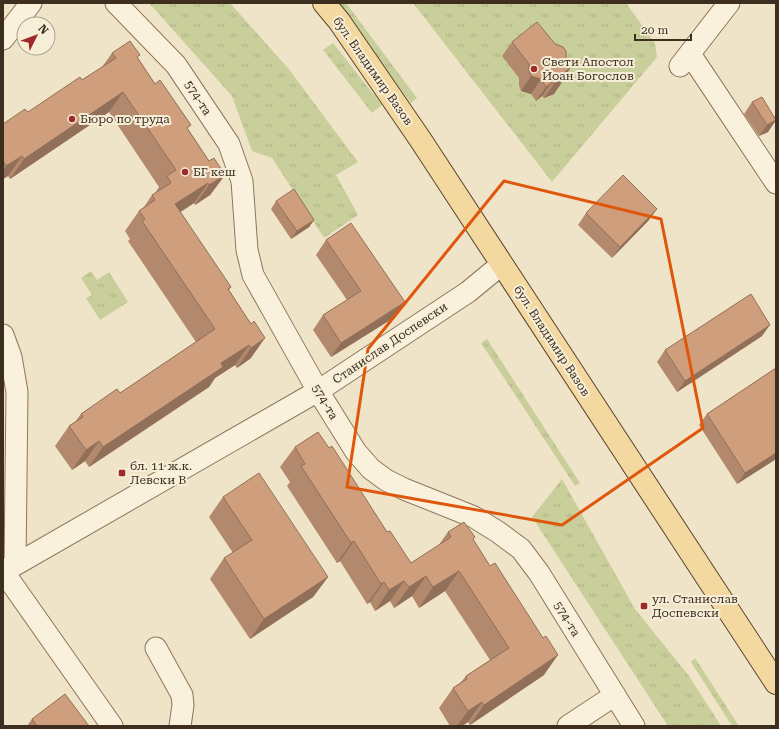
<svg xmlns="http://www.w3.org/2000/svg" width="779" height="729" font-family="'Roboto Serif',serif">
<style>
.grass{fill:url(#grass-tufts)}
.lines{fill:none;stroke-linecap:round;stroke-linejoin:round}
.minor-casing{stroke:#8d765c;stroke-width:23}
.major-casing{stroke:#5b4430;stroke-width:24}
.minor{stroke:#faf1dc;stroke-width:21}
.major{stroke:#f3d9a0;stroke-width:22}
.wall{fill:#b2896c}
.shaded-wall{fill:#916f58}
.building{fill:#cf9f7d;stroke:#916f58}
.marked{fill:none;stroke:#df570d;stroke-width:3;stroke-linejoin:round}
.poi-dot{fill:#9e2a2b;stroke:#f7eed8;stroke-width:1.5}
.labels{text-anchor:middle;dominant-baseline:central;stroke-width:4;stroke-linejoin:round;paint-order:stroke}
.poi-label{font-size:12px;fill:#3d2e20;stroke:#f7eed8;text-anchor:start}
.street-label{font-size:12px;fill:#3d2e20;stroke:#f7eed8}
</style>
<defs>
<pattern id="grass-tufts" width="24" height="20" patternUnits="userSpaceOnUse"><rect width="24" height="20" fill="#c9cf9b"/><path d="M3 7l-1-3M5 7V3M7 7l1-3M15 17l-1-3M17 17v-4M19 17l1-3" fill="none" stroke="#aeb285"/></pattern>
</defs>
<rect width="100%" height="100%" fill="#f0e4c8"/>
<path class="grass" d="M149,3h81l58,65 70,94 -22,13 22,40 -34,23 -52,-80 -20,-7 -20,-55z
M335,3h11l71,95 -6,5z
M413,3h213l29,40 2,14 -105,125z
M333,43l49,62 -10,8 -49,-63z
M91,271l6,9 12,-8 19,30 -28,18 -14,-22 6,-3 -11,-17z
M487,339l93,144 -5,3 -94,-143z
M562,479l73,130 54,67 32,50h-53l-136,-209z
M695,658l44,68h-7l-41,-64z"/>
<g class="lines">
<defs>
<path id="minor" d="M116,3l60,62 53,79 13,37 5,69 6,25 65,116 38,61 15,17 15,11 18,9 70,28 24,15 23,17 18,24 95,153
M3,39l28,-36
M690,54l86,129
M680,66l49,-63
M3,335l8,22 6,35 -2,173
M3,570l12,-5 303,-174 150,-99 34,-28
M3,571l109,155
M156,648l26,47 1,10 -3,21
M568,726l47,-31"/>
<path id="major" d="M324,3l15,18 81,118 356,544"/>
</defs>
<use href="#minor" class="minor-casing"/>
<use href="#major" class="major-casing"/>
<use href="#minor" class="minor"/>
<use href="#major" class="major"/>
</g>
<path class="wall" d="M512,42l54,17 5,8 -17,27 -10,4 -2,-2 -6,5 -5,-7 -10,-3 -2,-5v-8l-17,-22z
M112,53l26,5 17,26 33,45 21,32 16,14 -15,20 -15,10 -1,-2 -14,9 51,75 -2,3 22,34v34l-14,10 -2,-3 -20,13 -6,9 -120,80 -4,-6 -13,9 -17,-24 14,-20 6,-4 6,-8 39,-21 76,-51 -68,-101 2,-2 -5,-8 14,-20 5,-4 8,-12 3,-2 4,-6 -50,-75 -99,67 -2,-3 -5,3v-55l25,-12 54,-32 20,-13z
M752,102l24,18 -8,12 -9,4 -15,-22z
M276,201l38,19 -5,7 -18,12 -20,-30z
M586,213l63,7 -37,38 -34,-33z
M326,240l79,62 -10,15 -64,40 -18,-27 10,-15 24,-15 -31,-45z
M762,336l-85,56 -20,-30 8,-12z
M776,368v91l-39,25 -38,-59 8,-11z
M295,447l34,1 58,84 24,31 27,-17 10,-14 27,5 -2,2 71,136 -74,50 -2,-3 -6,4h-12l-11,-18 14,-20 8,-6 5,-6 24,-16 -45,-69 -26,17 -7,-12 -18,12 -4,-7 -15,10 -5,-9 -3,2 -27,-43 -3,2 -50,-77 3,-4 -10,-15z
M223,497l105,80 -15,20 -63,42 -40,-60 14,-21 9,-5 -24,-36z
M32,719l57,7h-62z"/>
<path class="shaded-wall" d="M571,67l-9,13 2,-1 -10,15 -10,4 10,-14 11,-12z
M531,76l10,3 -10,15 -10,-3z
M552,82l-10,14 -6,5 10,-14z
M123,92l-14,20 -99,67 14,-20z
M776,120l-8,12 -9,4 8,-11z
M22,156l-14,20 -5,3v-8l3,-5z
M225,175l-15,20 -15,10 14,-20z
M208,183l-14,20 -33,22 14,-21z
M657,209l-8,11 -37,38 8,-11z
M314,220l-5,7 -18,12 6,-8z
M405,302l-10,15 -64,40 10,-14z
M770,325l-8,11 -85,56 8,-11z
M265,338l-14,20 -14,10 14,-20z
M249,345l-14,20 -20,13 -6,9 -120,80 14,-20 118,-84z
M99,441l-14,20 -13,9 14,-20z
M776,453v6l-39,25 8,-11z
M354,541l-14,20 -3,2 14,-20z
M459,571l-14,20 -26,17 14,-21z
M426,576l-14,20 -18,12 15,-21z
M328,577l-15,20 -63,42 14,-20z
M404,581l-14,20 -15,10 14,-21z
M384,582l-14,20 -3,2 14,-20z
M558,655l-14,20 -74,50 14,-20z
M482,702l-14,20 -6,4h-5l11,-15z"/>
<path class="building" d="M537,22l18,22 8,3 3,4v8l5,8 -6,5 1,2 -2,5 -10,5 -2,-2 -6,5 -5,-8 -10,-3 -2,-5v-7l-17,-22z
M130,41l10,14 -3,2 18,27 5,-4 31,45 -4,3 22,33 5,-3 11,17 -16,10 -1,-2 -33,21 56,83 -3,2 23,35 3,-3 11,17 -14,10 -2,-3 -28,18 2,4 -120,80 -4,-6 -13,9 -17,-24 14,-9 -2,-3 36,-25 3,4 95,-64 -73,-108 3,-2 -6,-8 16,-11 -3,-5 19,-12 -4,-7 9,-6 -53,-78 -99,67 -2,-3 -16,10 -3,-5v-30l1,-1 -1,-2v-4l22,-15 3,3 52,-35 2,3 34,-22 -4,-5z
M762,97l14,23 -9,5 -15,-23z
M623,175l34,34 -37,38 -34,-34z
M294,189l20,31 -17,11 -21,-30z
M351,223l54,79 -64,41 -18,-28 38,-24 -35,-51z
M751,294l19,31 -85,56 -20,-31z
M776,368v85l-31,20 -38,-59z
M318,432l11,16 3,-2 55,86 3,-1 21,32 40,-26 -3,-5 16,-10 11,15 -2,2 17,27 5,-3 48,75 3,-2 12,19 -74,50 -2,-3 -14,9 -15,-23 14,-9 -1,-3 43,-28 -50,-77 -26,16 -7,-11 -17,11 -5,-6 -15,9 -5,-8 -3,2 -27,-43 -3,2 -50,-77 4,-2 -10,-17z
M259,473l69,104 -64,42 -40,-61 28,-18 -29,-43z
M65,694l24,32h-52l-5,-7z"/>
<path class="marked" d="M504,181l157,38 42,209 -141,97 -215,-38 21,-138z"/>
<g class="poi-dot">
<circle cx="534" cy="69" r="4"/>
<circle cx="72" cy="119" r="4"/>
<circle cx="185" cy="172" r="4"/>
<rect x="118" y="469" width="8" height="8" rx="2"/>
<rect x="640" y="602" width="8" height="8" rx="2"/>
</g>
<g class="labels">
<g class="poi-label">
<text x="542" y="62">Свети Апостол<tspan x="542" dy="14">Йоан Богослов</tspan></text>
<text x="80" y="119">Бюро по труда</text>
<text x="193" y="172">БГ кеш</text>
<text x="130" y="466">бл. 11 ж.к.<tspan x="130" dy="14">Левски В</tspan></text>
<text x="652" y="599">ул. Станислав<tspan x="652" dy="14">Доспевски</tspan></text>
</g>
<g class="street-label">
<text transform="translate(373 71) rotate(55)">бул. Владимир Вазов</text>
<text transform="translate(198 98) rotate(57)">574-та</text>
<text transform="translate(552 341) rotate(57)">бул. Владимир Вазов</text>
<text transform="translate(390 343) rotate(-34)">Станислав Доспевски</text>
<text transform="translate(325 402) rotate(59)">574-та</text>
<text transform="translate(567 619) rotate(58)">574-та</text>
</g>
</g>
<rect width="779" height="729" fill="none" stroke="#3d2e20" stroke-width="8"/>
<g transform="translate(36 36) rotate(48)"><circle r="19" fill="#f7eed8" stroke="#ada18e"/>
<path d="M0-3L7 15L0 10L-7 15Z" fill="#9e2a2b"/>
<text y="-6" font-size="11" font-weight="bold" text-anchor="middle" fill="#3d2e20">N</text>
</g>
<path d="M635 34v6h56v-6" fill="none" stroke="#3d2e20" stroke-width="2"/>
<text x="641" y="34" font-size="12" fill="#3d2e20" stroke="#f7eed8" stroke-width="3" paint-order="stroke">20 m</text>
</svg>
